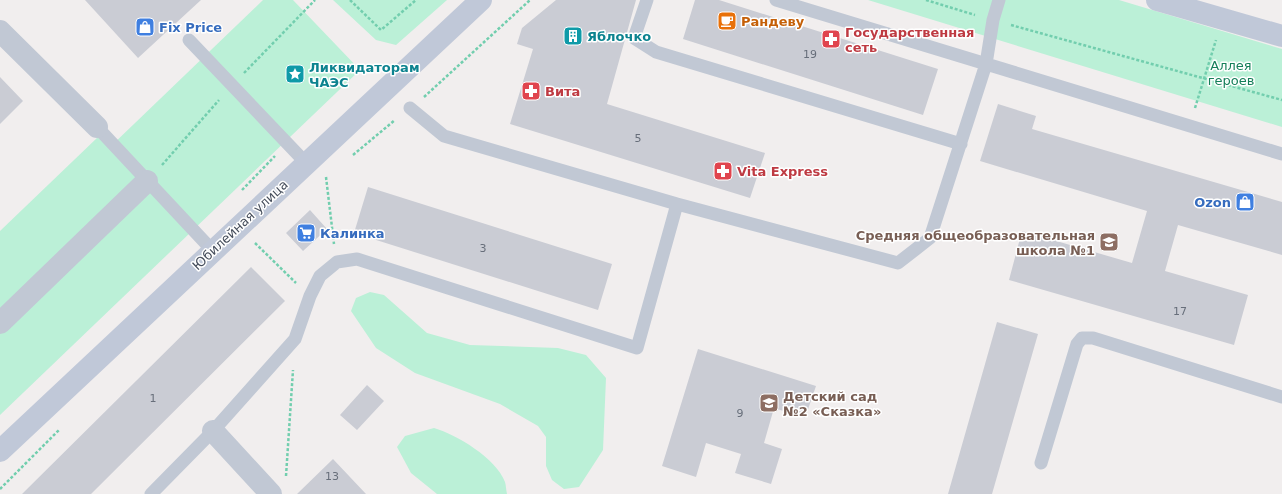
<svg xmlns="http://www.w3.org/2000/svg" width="1282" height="494" font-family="'DejaVu Sans',sans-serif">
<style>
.green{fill:#bbf0d7}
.building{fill:#caccd4}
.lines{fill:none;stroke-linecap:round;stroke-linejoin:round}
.path{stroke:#72ceae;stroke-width:2.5;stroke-dasharray:3 2;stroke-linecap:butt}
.lane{stroke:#c1c8d4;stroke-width:13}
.street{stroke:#c1c8d4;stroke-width:22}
.secondary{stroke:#c0c8d8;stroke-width:22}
.labels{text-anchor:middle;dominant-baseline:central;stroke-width:3;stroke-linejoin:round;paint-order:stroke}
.number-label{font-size:11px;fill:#676e7a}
.food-label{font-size:13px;font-weight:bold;fill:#c56008;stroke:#fff;text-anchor:start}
.shop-label{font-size:13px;font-weight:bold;fill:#366cbe;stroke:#fff;text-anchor:start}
.health-label{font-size:13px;font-weight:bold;fill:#be3a42;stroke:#fff;text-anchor:start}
.culture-label{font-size:13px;font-weight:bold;fill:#0d838f;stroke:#fff;text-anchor:start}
.park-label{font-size:13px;fill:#157f59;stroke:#fff}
.street-label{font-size:13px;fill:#464e5c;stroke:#fff}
.education-label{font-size:13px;font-weight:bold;fill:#785e54;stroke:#fff;text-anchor:end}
</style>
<rect width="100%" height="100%" fill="#f1eeee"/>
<path class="green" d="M263,0h30l67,70 -360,345v-184l98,-94 11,11z
M333,0h114l-51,45 -20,-5z
M868,0h251l163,49v78z
M370,292l14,3 43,38 43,12 88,3 28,7 20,23 -3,72 -24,37 -15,2 -12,-9 -6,-14v-29l-8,-11 -38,-22 -85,-31 -39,-25 -25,-37 5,-13z
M434,428c23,7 62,30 71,54 1,3 1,8 2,12h-70l-26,-21 -14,-26 8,-11z"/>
<path class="building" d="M85,0h116l-63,58z
M556,0h80l-29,104 158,49 -15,45 -240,-74 23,-75 -16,-5 5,-16z
M695,0h24l219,69 -15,46 -240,-76z
M0,77l23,24 -23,23z
M998,104l38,12 -4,13 250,73v53l-104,-30 -13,46 83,24 -14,50 -225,-65 13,-49 110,32 15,-52 -167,-50z
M368,187l244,77 -14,46 -244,-77z
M310,210l17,19 -24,22 -17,-18z
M251,267l34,34 -194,193h-69z
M997,322l41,12 -46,160h-44z
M698,349l118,37 -11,32 -31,-10 -10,35 18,6 -11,35 -36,-11 6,-19 -35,-11 -10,34 -34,-11z
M367,385l17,16 -27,29 -17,-15z
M333,459l33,35h-69z"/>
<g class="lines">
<path class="path" d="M350,0l31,30 35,-30
M926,0l49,15
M1011,25l271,75
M244,73l71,-73
M424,97l106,-97
M1195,108l21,-68
M353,155l42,-35
M162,165l57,-65
M326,177l8,67
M242,190l33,-34
M255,243l41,40
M286,476l7,-106
M0,489l60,-60"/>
<path class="lane" d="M647,0l-13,38 22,14 305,92
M776,0l506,154
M189,40l117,123
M410,108l34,28 233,68 221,59 32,-25 56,-174 7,-44 6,-20
M97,127l116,124
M1041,463l36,-119 5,-6h11l189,59
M151,494l62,-63 82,-92 15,-43 10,-20 17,-14 20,-3 280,89 40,-144"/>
<path class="street" d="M0,31l97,96
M0,323l147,-142
M213,431l58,63"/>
<path class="secondary" d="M1157,0l125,36
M0,451l481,-451"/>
</g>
<defs>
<symbol id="cafe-square" viewBox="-11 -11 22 22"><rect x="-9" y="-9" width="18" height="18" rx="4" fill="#e8710a" stroke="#fff"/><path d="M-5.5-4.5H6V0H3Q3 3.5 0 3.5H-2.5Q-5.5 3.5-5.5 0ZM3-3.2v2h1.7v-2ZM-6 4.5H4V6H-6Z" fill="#fff"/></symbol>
<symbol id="shop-square" viewBox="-11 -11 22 22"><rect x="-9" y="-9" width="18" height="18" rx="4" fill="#3f7fe0" stroke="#fff"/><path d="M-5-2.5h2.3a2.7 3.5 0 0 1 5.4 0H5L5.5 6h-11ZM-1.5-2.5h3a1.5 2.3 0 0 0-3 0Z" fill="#fff"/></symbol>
<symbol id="building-square" viewBox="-11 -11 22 22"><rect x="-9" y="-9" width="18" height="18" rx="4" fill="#0f9aa8" stroke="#fff"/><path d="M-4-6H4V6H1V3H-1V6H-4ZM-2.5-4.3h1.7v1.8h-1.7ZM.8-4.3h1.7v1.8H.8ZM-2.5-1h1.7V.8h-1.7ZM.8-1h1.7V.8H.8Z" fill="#fff"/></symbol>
<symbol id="pharmacy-square" viewBox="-11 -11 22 22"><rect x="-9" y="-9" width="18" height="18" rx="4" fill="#e0444e" stroke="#fff"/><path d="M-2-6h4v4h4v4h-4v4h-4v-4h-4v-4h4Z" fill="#fff"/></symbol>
<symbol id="sight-square" viewBox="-11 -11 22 22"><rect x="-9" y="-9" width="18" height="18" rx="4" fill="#0f9aa8" stroke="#fff"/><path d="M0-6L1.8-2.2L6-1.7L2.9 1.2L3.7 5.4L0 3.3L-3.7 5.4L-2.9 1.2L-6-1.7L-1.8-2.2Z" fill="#fff"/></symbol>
<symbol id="supermarket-square" viewBox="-11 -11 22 22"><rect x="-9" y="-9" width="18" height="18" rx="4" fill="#3f7fe0" stroke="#fff"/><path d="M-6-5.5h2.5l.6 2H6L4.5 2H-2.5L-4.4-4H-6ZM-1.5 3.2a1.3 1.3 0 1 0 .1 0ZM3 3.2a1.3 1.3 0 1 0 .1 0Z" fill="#fff"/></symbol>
<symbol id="school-square" viewBox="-11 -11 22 22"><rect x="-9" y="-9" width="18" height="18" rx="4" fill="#8d6e63" stroke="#fff"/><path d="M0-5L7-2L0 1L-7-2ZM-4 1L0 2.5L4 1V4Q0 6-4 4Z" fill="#fff"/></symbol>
</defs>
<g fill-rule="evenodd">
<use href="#cafe-square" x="716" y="10" width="22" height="22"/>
<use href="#shop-square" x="134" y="16" width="22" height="22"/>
<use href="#building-square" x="562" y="25" width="22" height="22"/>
<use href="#pharmacy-square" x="820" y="28" width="22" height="22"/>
<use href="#sight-square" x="284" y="63" width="22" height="22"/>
<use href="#pharmacy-square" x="520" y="80" width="22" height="22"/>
<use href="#pharmacy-square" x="712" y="160" width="22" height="22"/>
<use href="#shop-square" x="1234" y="191" width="22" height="22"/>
<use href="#supermarket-square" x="295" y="222" width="22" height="22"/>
<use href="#school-square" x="1098" y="231" width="22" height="22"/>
<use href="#school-square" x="758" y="392" width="22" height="22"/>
</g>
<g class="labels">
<g class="number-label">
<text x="810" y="54">19</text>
<text x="638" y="138">5</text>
<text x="483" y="248">3</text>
<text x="1180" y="311">17</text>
<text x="153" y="398">1</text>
<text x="740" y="413">9</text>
<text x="332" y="476">13</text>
</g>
<g class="food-label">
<text x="741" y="21">Рандеву</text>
</g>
<g class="shop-label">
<text x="159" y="27">Fix Price</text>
<text x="1231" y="202" text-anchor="end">Ozon</text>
<text x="320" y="233">Калинка</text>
</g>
<g class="health-label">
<text x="845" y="32">Государственная<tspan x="845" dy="15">сеть</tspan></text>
<text x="545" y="91">Вита</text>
<text x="737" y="171">Vita Express</text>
</g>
<g class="culture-label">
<text x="587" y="36">Яблочко</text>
<text x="309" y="67">Ликвидаторам<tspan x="309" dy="15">ЧАЭС</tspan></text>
</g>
<g class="park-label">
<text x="1231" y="65">Аллея<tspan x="1231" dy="15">героев</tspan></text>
</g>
<g class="street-label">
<text transform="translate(240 225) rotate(-43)">Юбилейная улица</text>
</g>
<g class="education-label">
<text x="1095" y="235">Средняя общеобразовательная<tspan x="1095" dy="15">школа №1</tspan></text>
<text x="783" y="396" text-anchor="start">Детский сад<tspan x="783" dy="15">№2 «Сказка»</tspan></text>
</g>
</g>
</svg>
